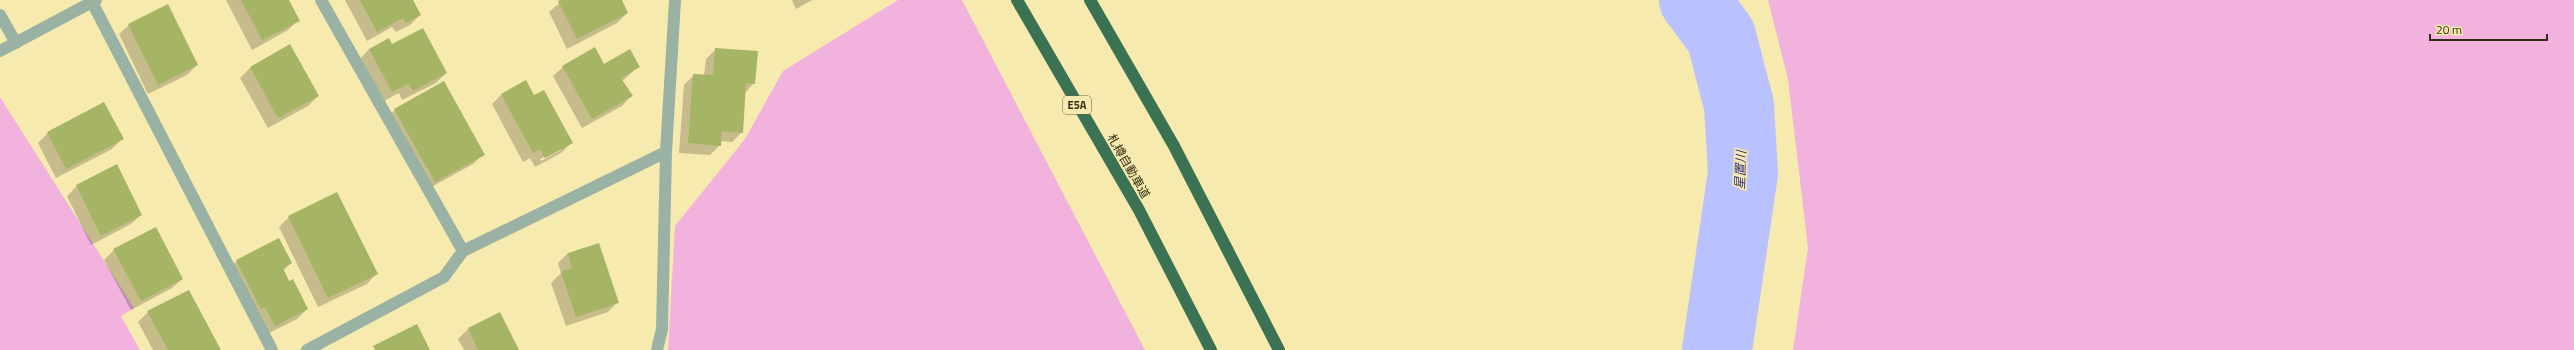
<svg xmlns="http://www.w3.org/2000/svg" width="2574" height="350" font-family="'Titillium Web','Noto Sans JP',sans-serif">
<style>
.green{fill:#f1b2de}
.shadow{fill:#0003;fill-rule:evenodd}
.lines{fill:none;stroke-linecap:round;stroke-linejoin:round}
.river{stroke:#b9c2fe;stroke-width:70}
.building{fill:#a6b465}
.minor{stroke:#99b2a3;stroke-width:12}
.highway{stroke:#3a7253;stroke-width:12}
.labels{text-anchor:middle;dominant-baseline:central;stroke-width:3.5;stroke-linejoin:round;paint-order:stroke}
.shield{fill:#f7eaae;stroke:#6d6543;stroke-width:1}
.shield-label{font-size:11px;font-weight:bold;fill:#322c15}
.street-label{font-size:12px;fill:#322c15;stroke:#f7eaae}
.water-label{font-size:13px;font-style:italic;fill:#302f82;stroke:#f7eaae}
</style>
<rect width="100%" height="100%" fill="#f7eaae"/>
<path class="green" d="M898,0h64l183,350h-477l7,-124 70,-87 38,-68z
M1768,0h806v350h-781l15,-102 -20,-169z
M0,97l134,211 -13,8 19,34h-140z"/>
<path class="shadow" d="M226,0h62l10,20 -10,10 -36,20z
M345,0h66l9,15 -10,10 -14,7 -4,-5 -25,14z
M563,0h58l6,13 -10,10 -50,26 -18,-37z
M792,0h20l-16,9z
M129,25l68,40 -10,10 -39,19 -29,-60z
M391,45l55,28 -10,10 -34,17 -3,-7 -17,9 -22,-43 9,-10z
M290,46l28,50 -10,10 -40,22 -28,-50 10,-10z
M716,49l38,34 -10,11 -2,38 -10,10 -12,-1v4l-10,10 -31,-2 5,-68 10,-10 10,1 2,-17z
M603,65l35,2 -16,14 9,15 -9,10 -40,22 -29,-52 10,-9z
M502,94l32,2 37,47 -10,10 -26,14 -5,-9 -7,4 -31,-58zM561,148v2l-20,11 -1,-2z
M395,110l88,44 -10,10 -49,27 -39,-71z
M48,133l74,6 -10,10 -56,29 -18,-35z
M77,186l64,29 -10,9 -40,21 -24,-49z
M289,217l87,57 -9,10 -49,23 -39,-80z
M114,250l68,29 -10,9 -41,22 -27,-50z
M568,253l49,49 -9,10 -42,14 -15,-43 10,-10 -3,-10z
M237,261l54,2 -8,8 24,38 -10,10 -32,16 -38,-65z
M148,312l72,38h-67l-15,-28z
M500,314l18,36h-54l-6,-11 10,-10z"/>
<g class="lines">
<path class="river" d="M1694,0l27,36 18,69 4,68 -26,177"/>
</g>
<path class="building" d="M241,0h48l11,21 -38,19z
M360,0h53l8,15 -15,8 -3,-5 -26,14z
M560,0h62l6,13 -51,26 -19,-38z
M168,4l30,61 -40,20 -30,-61z
M423,28l24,45 -34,18 -4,-7 -17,8 -23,-43 20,-11 3,6z
M290,44l29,52 -41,22 -28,-51z
M595,47l9,17 26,-15 10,18 -19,11 12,18 -41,23 -30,-53z
M715,48l43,3 -3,33 -9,-1 -3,50 -21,-2 -1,15 -33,-3 5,-69 20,1z
M526,80l8,15 10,-5 29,53 -28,15 -5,-9 -7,4 -32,-59z
M444,81l41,74 -50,27 -41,-73z
M104,102l20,37 -58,30 -19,-37z
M117,164l25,51 -41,21 -25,-51z
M337,192l41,82 -50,24 -40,-82z
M156,227l27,52 -42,22 -28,-52z
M279,238l13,25 -9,5 6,13 4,-2 15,30 -33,17 -10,-19 -4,2 -25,-49z
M599,243l20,60 -43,14 -15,-45 11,-4 -4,-15z
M189,290l32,60h-53l-21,-39z
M500,312l19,38h-41l-10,-22z
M417,324l13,26h-55l-2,-4z"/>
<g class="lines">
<path class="minor" d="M321,0l142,251
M92,2l180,348
M0,15l16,28
M0,51l96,-51
M307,350l137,-73 19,-26 203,-99
M657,350l5,-21 4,-177 9,-152"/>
<path class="highway" d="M1017,0l122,210 72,140
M1090,0l84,146 105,204"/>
</g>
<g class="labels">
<rect class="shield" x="1063" y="96" width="28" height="18" rx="3"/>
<g class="shield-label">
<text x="1077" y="105">E5A</text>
</g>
<g class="street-label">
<text transform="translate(1129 166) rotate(60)">札樽自動車道</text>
</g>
<g class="water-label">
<text transform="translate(1740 170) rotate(-88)">星置川</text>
</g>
</g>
<path d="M2430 34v6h117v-6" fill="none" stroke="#322c15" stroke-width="2"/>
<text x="2436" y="34" font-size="12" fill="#322c15" stroke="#f7eaae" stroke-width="3" paint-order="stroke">20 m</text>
</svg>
